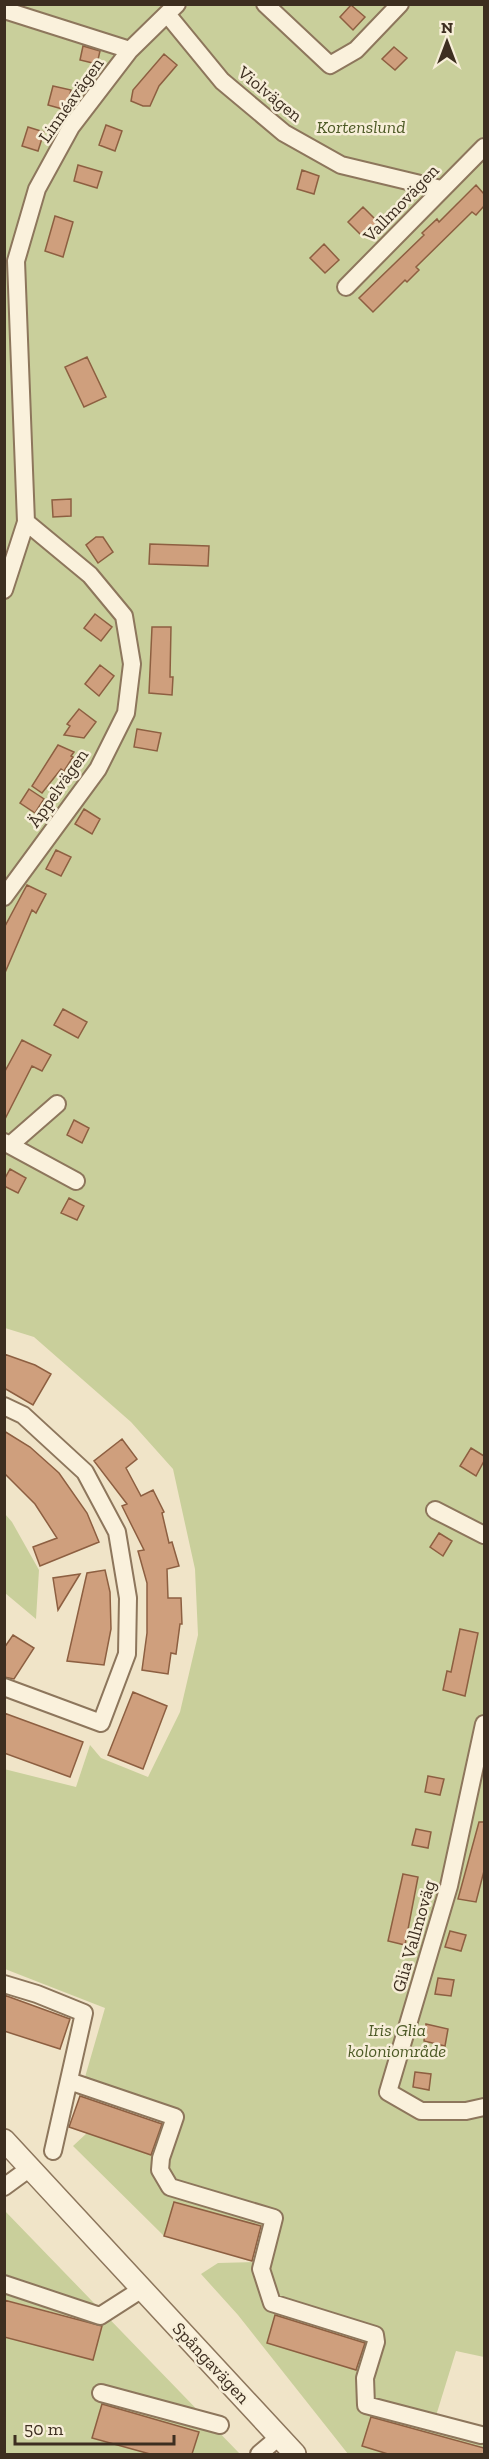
<svg xmlns="http://www.w3.org/2000/svg" width="489" height="2459" font-family="'Zilla Slab',serif">
<style>
.green{fill:#c9cf9b}
.building{fill:#cf9f7d;stroke:#8d5f41;stroke-width:1.5}
.lines{fill:none;stroke-linecap:round;stroke-linejoin:round}
.minor-casing{stroke:#8d765c;stroke-width:20}
.tertiary-casing{stroke:#8d765c;stroke-width:24}
.minor{stroke:#faf1dc;stroke-width:16}
.tertiary{stroke:#faf1dc;stroke-width:21}
.labels{text-anchor:middle;dominant-baseline:central;stroke-width:5;stroke-linejoin:round;paint-order:stroke}
.street-label{font-size:18px;fill:#3d2e20;stroke:#f7eed8}
.park-label{font-size:18px;font-style:italic;fill:#4d5a26;stroke:#f7eed8}
</style>
<rect width="100%" height="100%" fill="#f0e4c8"/>
<path class="green" d="M5,5h479v2352l-28,-6 -21,68 49,26v9h-136l-110,-139 -37,-41 17,-11 38,-1 10,-35 -92,-25 -10,34 -91,-90 14,-13 69,23 12,-35 -87,-30 24,-83 -100,-39 -1,-200 72,18 14,-42 11,13 47,19 32,-65 18,-77 -3,-66 -22,-100 -42,-47 -97,-85 -29,-9z
M5,1514l7,8 27,48 -3,49 -31,-26z
M4,2210l236,244h-48l6,-22 -96,-28 -10,34 58,16h-145v-117l88,23 9,-35 -97,-25z"/>
<path class="building" d="M351,5l14,12 -12,13 -13,-13z
M83,46l17,5 -3,13 -17,-4z
M394,47l13,11 -12,12 -13,-11z
M164,54l13,11 -18,21 -9,20h-7l-12,-5 2,-11z
M53,86l18,4 -5,20 -18,-5z
M106,125l16,6 -7,20 -16,-6z
M28,127l16,5 -6,19 -16,-5z
M78,165l24,7 -5,16 -23,-7z
M302,170l17,6 -5,18 -17,-5z
M476,185l8,9v12l-8,9 -4,-3 -56,55 3,3 -12,12 -2,-2 -32,32 -14,-14 65,-63 -2,-2 15,-14 2,3z
M363,207l15,15 -15,15 -15,-15z
M55,216l18,6 -10,35 -18,-6z
M324,244l15,16 -14,13 -15,-15z
M87,357l19,40 -22,10 -19,-40z
M71,499v17l-18,1 -1,-17z
M96,537h7l10,15 -15,11 -12,-18z
M150,544l59,2 -1,20 -59,-2z
M95,614l17,13 -11,14 -17,-13z
M152,627h19l-1,50h3l-1,18 -23,-2z
M100,665l14,11 -15,20 -14,-12z
M79,709l17,13 -12,16 -20,-3 6,-9 -3,-2z
M137,729l24,4 -4,18 -23,-4z
M58,745l16,7 -3,4 2,1 -9,14 -3,-2 -19,24 -10,-7z
M29,789l15,10 -9,14 -15,-10z
M84,809l16,10 -8,15 -17,-10z
M56,850l15,7 -10,19 -15,-7z
M27,885l19,9 -10,19 -4,-3 -28,65v-47z
M63,1009l24,13 -9,16 -24,-13z
M22,1040l29,15 -9,16 -10,-5 -28,55v-48z
M74,1120l15,8 -7,15 -15,-8z
M10,1169l16,9 -8,15 -14,-7v-6z
M69,1198l15,8 -7,14 -16,-7z
M4,1354l31,11 16,9 -18,31 -29,-17z
M4,1431l26,16 29,26 28,40 12,29 -59,24 -7,-19 24,-9 -22,-34 -31,-31z
M122,1439l15,20 -11,9 15,28 12,-6 11,22 -2,1 7,30 3,-1 7,24 -12,3 1,29h13l1,26h-2l-4,30 -5,-1 -3,21 -26,-4 5,-37v-50l-9,-32 6,-1 -22,-44 5,-2 -33,-43z
M471,1448l13,8v5l-8,15 -16,-10z
M439,1533l13,8 -9,15 -13,-9z
M105,1570l5,22 1,37 -7,36 -37,-4 20,-88z
M80,1574l-22,36 -5,-32z
M460,1629l18,4 -13,63 -22,-6 4,-19 4,1z
M13,1635l21,13 -20,31 -10,-2v-29z
M133,1692l34,14 -24,63 -35,-14z
M4,1713l79,29 -13,35 -66,-24z
M428,1776l16,3 -4,16 -15,-3z
M479,1822h5v49l-8,31 -18,-3z
M416,1829l15,3 -3,16 -16,-3z
M403,1874l15,3 -13,68 -17,-4z
M450,1931l16,4 -5,16 -16,-4z
M438,1978l16,2 -3,16 -16,-2z
M4,1995l66,24 -10,30 -56,-18z
M426,2024l22,5 -3,17 -21,-5z
M415,2072l16,2 -2,16 -16,-3z
M80,2096l82,28 -11,31 -82,-28z
M174,2202l87,24 -9,35 -88,-25z
M4,2300l98,26 -9,34 -89,-23z
M275,2315l90,28 -9,27 -89,-27z
M102,2404l97,28 -7,22h-42l-58,-16z
M371,2417l113,31v6h-96l-26,-8z"/>
<g class="lines">
<defs>
<path id="minor" d="M265,4l65,61 26,-15 44,-46
M4,10l126,40
M167,14l55,67 62,52 57,32 100,24
M346,287l138,-140
M4,590l22,-68 -10,-261 21,-72 34,-62 59,-77 47,-46
M4,897l94,-128 28,-56 6,-49 -8,-48 -34,-41 -64,-53
M4,1142l72,39
M10,1145l47,-41
M4,1406l19,9 62,57 32,60 11,66 -1,56 -26,69 -97,-36
M435,1510l49,25
M484,1724l-35,162 -61,206 33,19h45l18,-4
M4,1984l33,10 47,19 -31,138
M69,2081l106,36 -14,41 -1,12 10,17 104,31 -13,51 11,34 103,32 1,7 -11,36 1,27 115,30
M4,2187l26,-19
M4,2284l96,32 42,-27
M101,2393l119,32
M259,2454l20,-17"/>
<path id="tertiary" d="M4,2140l291,314"/>
</defs>
<use href="#minor" class="minor-casing"/>
<use href="#tertiary" class="tertiary-casing"/>
<use href="#minor" class="minor"/>
<use href="#tertiary" class="tertiary"/>
</g>
<g class="labels">
<g class="street-label">
<text transform="translate(270 94) rotate(39)">Violvägen</text>
<text transform="translate(71 100) rotate(-55)">Linnéavägen</text>
<text transform="translate(401 203) rotate(-46)">Vallmovägen</text>
<text transform="translate(58 788) rotate(-55)">Äppelvägen</text>
<text transform="translate(414 1936) rotate(-74)">Glia Vallmoväg</text>
<text transform="translate(211 2363) rotate(47)">Spångavägen</text>
</g>
<g class="park-label">
<text x="361" y="127">Kortenslund</text>
<text x="397" y="2030">Iris Glia<tspan x="397" dy="21">koloniområde</tspan></text>
</g>
</g>
<rect width="489" height="2459" fill="none" stroke="#3d2e20" stroke-width="12"/>
<g transform="translate(447 42)" stroke="#f7eed8" stroke-width="4.5" paint-order="stroke">
<path d="M0-4.5L10 22L0 15L-10 22Z" fill="#3d2e20"/>
<text y="-9" font-size="16" font-weight="bold" text-anchor="middle" fill="#3d2e20">N</text>
</g>
<path d="M15 2435v9h159v-9" fill="none" stroke="#3d2e20" stroke-width="3"/>
<text x="24" y="2435" font-size="18" fill="#3d2e20" stroke="#f7eed8" stroke-width="4.5" paint-order="stroke">50 m</text>
</svg>
